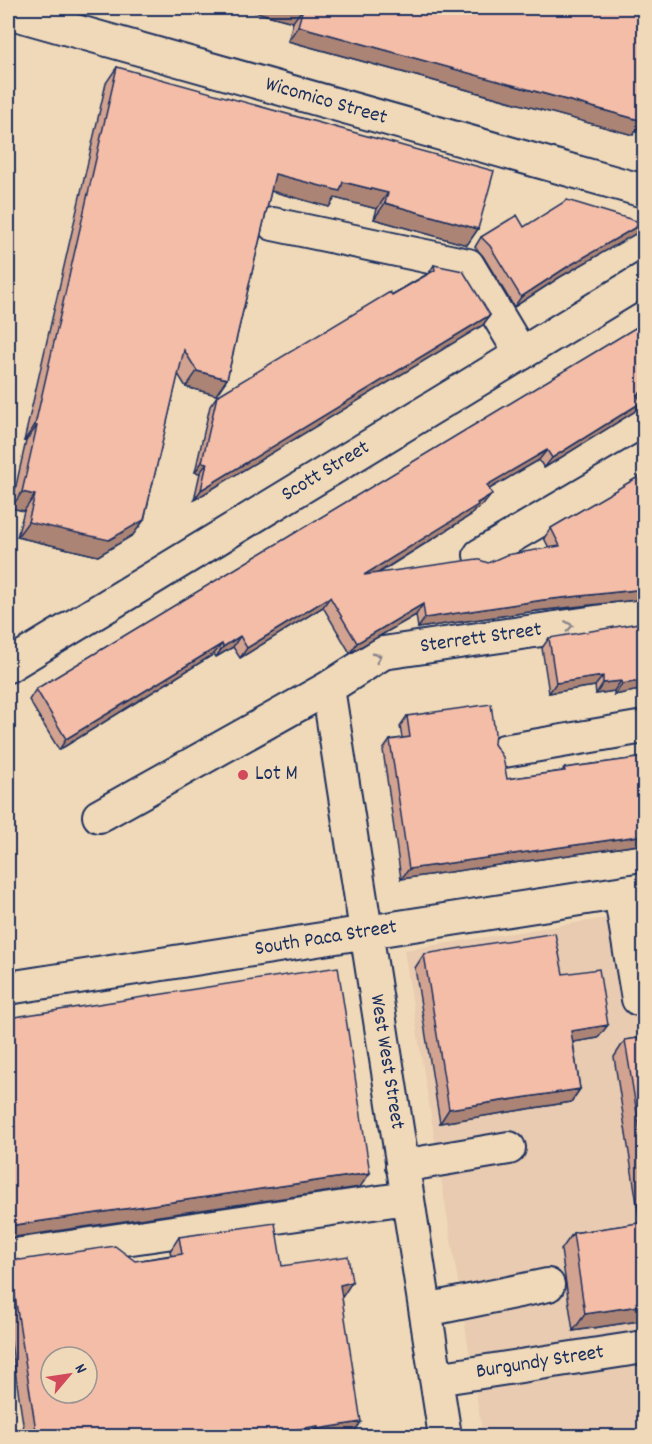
<svg xmlns="http://www.w3.org/2000/svg" width="652" height="1444" font-family="Dekko,sans-serif">
<style>
.built{fill:#e8cbb0}
.lines{fill:none;stroke-linecap:round;stroke-linejoin:round}
.minor-casing{stroke:#1b2f5e;stroke-width:36}
.minor{stroke:#f0d9b8;stroke-width:32}
.wall{fill:#d2a390;stroke:#1b2f5e;stroke-width:1.5}
.shaded-wall{fill:#ab8476;stroke:#1b2f5e;stroke-width:1.5}
.building{fill:#f4bda8;stroke:#1b2f5e;stroke-width:1.5;fill-rule:evenodd}
.oneway{stroke:#86848b}
.poi-dot{fill:#d1495b;stroke:#f0d9b8;stroke-width:2}
.labels{text-anchor:middle;dominant-baseline:central;stroke-width:5;stroke-linejoin:round;paint-order:stroke}
.street-label{font-size:21px;fill:#1b2f5e;stroke:#f0d9b8}
.poi-label{font-size:21px;fill:#1b2f5e;stroke:#f0d9b8;text-anchor:start}
</style>
<rect width="100%" height="100%" fill="#f0d9b8"/>
<filter id="ink" filterUnits="userSpaceOnUse"><feTurbulence type="fractalNoise" baseFrequency=".0167" numOctaves="2"/><feDisplacementMap in="SourceGraphic" scale="12" xChannelSelector="R" yChannelSelector="G"/><feConvolveMatrix kernelMatrix="1 2 1 2 8 2 1 2 1" color-interpolation-filters="sRGB"/></filter>
<g filter="url(#ink)">
<path class="built" d="M644,912v524h-161l-79,-486z"/>
<g class="lines">
<defs>
<path id="minor" d="M8,12l636,179
M273,224l195,41 53,89
M480,555l164,-96
M8,666l636,-387
M328,688l117,748
M504,751l140,-24
M99,816l229,-128 55,-35 261,-38
M620,893l18,106 6,-1
M8,988l636,-99
M402,1166l107,-18
M8,1256l399,-58
M426,1310l122,-25
M436,1379l208,-32"/>
</defs>
<use href="#minor" class="minor-casing"/>
<use href="#minor" class="minor"/>
</g>
<path class="wall" d="M241,8h404l-2,113 -10,14 -345,-94 5,-19z
M117,67l361,162 -11,16 -93,-26 3,-10 -42,-11 -6,9 -58,-16 -44,188 -11,16 -30,-8 -8,-13 -34,146 -11,15 -35,21 -81,-19 7,-26 -13,-3 15,-67h-2l82,-358z
M643,223l-6,10 -77,44 -46,30 -31,-51 -8,-9 6,-10 43,-10z
M434,265l56,50 -7,10 -289,175 6,-27 -5,-1 15,-66 7,-10 212,-123z
M645,322v74l-5,3 2,3 -8,10 -90,56 -5,-8 -50,29 -5,15 -9,6 -4,5 -94,59 111,-11 61,-15 -5,-10 7,-10 94,-55v126l-109,12 -118,17 -2,-13 -66,38 -27,-46 -83,51 -7,-11 -17,10 -2,-3 -155,96 -30,-50 7,-11z
M549,638l96,51 -31,6v-4l-18,3 -1,-8 -46,7 -7,-45z
M407,716l87,28 13,35 55,-8 2,-3 81,-11v87l-244,35 -18,-129 7,-10 12,-2 -2,-12z
M424,954l139,20 35,64 -25,4 7,47 -9,13 -131,21 -25,-155z
M645,1037v283l-72,11 -12,-81 12,-17 67,-10 -26,-166 11,-17z
M179,1237l103,29 61,30h-1l10,140 -327,1 -17,-114v-63l1,-2 11,2 115,1 36,-6 -1,-4z"/>
<path class="shaded-wall" d="M241,8h62l-10,14z
M298,26l345,95 -10,14 -345,-94z
M275,174l68,8 45,11 -11,16 -42,-11 -6,9 -65,-18z
M385,203l93,26 -11,16 -93,-26z
M643,223l-6,10 -77,44 -46,30 7,-10 46,-30z
M490,315l-7,10 -289,175 7,-10z
M197,371l30,8 -11,16 -30,-8z
M645,390v6l-15,9 7,-10z
M642,402l-8,10 -90,56 8,-10z
M35,425l2,1 -11,15h-2z
M547,450l-8,10 -60,35 8,-10z
M202,462l5,1 -7,10 -5,-1z
M22,492l13,3 -11,16 -13,-3z
M492,494l-8,10 -9,6 -4,5 -114,71 7,-11z
M144,520l-11,15 -35,21 -81,-19 11,-15z
M645,589v10l-109,12 -118,17 7,-10 118,-18z
M330,597l-7,10 -83,51 7,-10z
M423,604l-7,11 -66,38 7,-10z
M240,636l-7,11 -17,10 7,-10z
M222,644l-8,10 -155,96 7,-11z
M603,676l-8,10 -46,7 7,-10z
M645,680v9l-31,6 8,-11z
M621,681l-7,10 -18,3 7,-11z
M645,835v9l-244,35 8,-10z
M608,1025l-10,13 -36,6 9,-13z
M580,1089l-9,13 -131,21 9,-14z
M370,1173l-10,14 -352,51v-8l7,-5z
M352,1282l-9,14 -13,2 10,-13z
M645,1305v15l-72,11 12,-17z
M361,1422l-9,14 -39,1 5,-8z
M318,1426l-7,11h-60z"/>
<path class="building" d="M301,8h344v108l-2,5 -345,-95 5,-18z
M117,67l377,104 -16,58 -93,-26 3,-10 -45,-11 -3,9 -65,-17 -48,205 -30,-8 -13,-21 -40,170 -35,20 -81,-18 7,-27 -13,-3 15,-66 -2,-1z
M567,200l76,23 -76,44 -46,30 -31,-51 -9,-9 36,-22 7,12z
M434,265l29,6 27,44 -289,175 6,-27 -5,-1 15,-66 173,-104 2,3 43,-25z
M645,322v68l-8,5 5,7 -90,56 -5,-8 -60,35 5,9 -15,9 1,2 -114,70 113,-16 11,4 18,-8 54,-9 -9,-18 94,-55v116l-102,11 -118,18 -2,-14 -66,39 -27,-46 -83,51 -7,-12 -17,11 -1,-3 -156,95 -30,-50z
M645,622v58l-23,4 -1,-3 -18,2v-7l-47,7 -7,-45z
M491,704l4,29 -1,11 9,13 4,22 58,-8 -1,-3 15,-2 66,-9v78l-236,34 -19,-129 20,-3 -3,-21z
M8,907l3,22h-3z
M555,933l8,41 36,-5 9,56 -37,6 9,58 -131,20 -25,-155z
M338,967l32,206 -355,52 -7,5v-212z
M645,1037v125l-20,-122z
M645,1222v83l-60,9 -12,-81z
M275,1223l7,43 66,-10 4,26 -12,3 21,137 -43,7v-3l-67,11h-214l-28,-179 11,2 95,-14 20,15 47,-7 -3,-17zM51,1357h36v36h-36z"/>
<defs><path id="oneway-chevron" d="M-2-3.5L2.5 0L-2 3.5" fill="none" stroke-width="1.6" stroke-linecap="round" stroke-linejoin="round" transform="scale(1.5)"/></defs>
<g class="oneway">
<use href="#oneway-chevron" transform="translate(569 626) rotate(-8)"/>
<use href="#oneway-chevron" transform="translate(377 657) rotate(-28)"/>
</g>
</g>
<circle class="poi-dot" cx="243" cy="775" r="6"/>
<g class="labels">
<g class="street-label">
<text transform="translate(326 102) rotate(16)">Wicomico Street</text>
<text transform="translate(326 472) rotate(-31)">Scott Street</text>
<text transform="translate(481 639) rotate(-8)">Sterrett Street</text>
<text transform="translate(326 939) rotate(-9)">South Paca Street</text>
<text transform="translate(386 1062) rotate(81)">West West Street</text>
<text transform="translate(540 1363) rotate(-9)">Burgundy Street</text>
</g>
<g class="poi-label">
<text x="255" y="775">Lot M</text>
</g>
</g>
<rect width="652" height="1444" fill="none" stroke="#f0d9b8" stroke-width="30"/>
<rect x="15" y="15" width="622" height="1414" fill="none" stroke="#1b2f5e" stroke-width="2" filter="url(#ink)"/>
<g transform="translate(69 1375) rotate(61)"><circle r="28" fill="#f0d9b8" stroke="#9b9594" stroke-width="1.5"/>
<path d="M0-4.5L10 22L0 15L-10 22Z" fill="#d1495b"/>
<text y="-9" font-size="16" font-weight="bold" text-anchor="middle" fill="#1b2f5e">N</text>
</g>
</svg>
